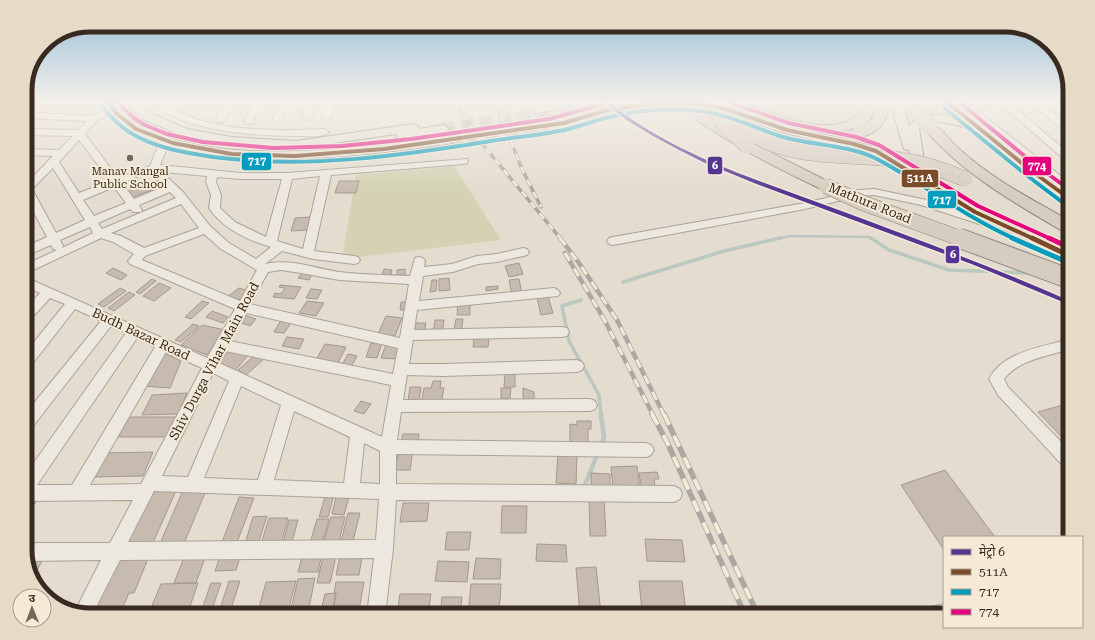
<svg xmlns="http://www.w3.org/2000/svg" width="1095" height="640" font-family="'Roboto Serif','Noto Sans Devanagari',serif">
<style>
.green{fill:#d4d2b3}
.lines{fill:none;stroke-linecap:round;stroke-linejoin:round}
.stream-far2{stroke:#bac8bf;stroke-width:2.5}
.stream-far1{stroke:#bac8bf;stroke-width:3.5}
.stream{stroke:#bac8bf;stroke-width:4.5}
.building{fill:#c7bbb0;stroke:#a4988e}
.major-tunnel{stroke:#c2b8ac;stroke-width:13;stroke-dasharray:13 6;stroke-linecap:butt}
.minor-casing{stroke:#a9a298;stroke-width:2}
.major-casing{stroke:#8f877f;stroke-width:2}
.highway-casing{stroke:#8f877f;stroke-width:2}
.minor{fill:#ece8e0;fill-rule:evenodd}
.major{fill:#e4ded2;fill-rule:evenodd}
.highway{fill:#d6cdc0;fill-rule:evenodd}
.rail-far2-casing{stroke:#aca7a1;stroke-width:3.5}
.rail-far1-casing{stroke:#aca7a1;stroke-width:4.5}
.rail-casing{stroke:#aca7a1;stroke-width:5.5}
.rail-far2{stroke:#f4ead6;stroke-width:2.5;stroke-dasharray:7;stroke-linecap:butt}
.rail-far1{stroke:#f4ead6;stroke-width:3;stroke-dasharray:9;stroke-linecap:butt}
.rail{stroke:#f4ead6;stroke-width:4;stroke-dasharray:12;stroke-linecap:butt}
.highway-bridge-far1-casing{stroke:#8f877f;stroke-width:16;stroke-linecap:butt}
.highway-bridge-casing{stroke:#8f877f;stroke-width:21;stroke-linecap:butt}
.highway-bridge-far1{stroke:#d6cdc0;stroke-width:15}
.highway-bridge{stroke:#d6cdc0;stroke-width:19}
.bus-1-far1-casing{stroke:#f4ead6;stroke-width:6}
.bus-1-casing{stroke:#f4ead6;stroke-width:8}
.bus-2-far1-casing{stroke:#f4ead6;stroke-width:6}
.bus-2-casing{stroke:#f4ead6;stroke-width:8}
.bus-3-far1-casing{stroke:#f4ead6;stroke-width:6}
.bus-3-casing{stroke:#f4ead6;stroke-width:8}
.bus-1-far1{stroke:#7a4b2a;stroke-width:4}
.bus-1{stroke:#7a4b2a;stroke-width:5}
.bus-2-far1{stroke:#069cbd;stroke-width:4}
.bus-2{stroke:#069cbd;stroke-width:5}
.bus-3-far1{stroke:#e5007d;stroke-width:4}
.bus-3{stroke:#e5007d;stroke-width:5}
.metro-1-casing{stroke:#f4ead6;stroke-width:3}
.metro-1{fill:#553592;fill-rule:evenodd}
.poi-dot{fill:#74685d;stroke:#f4ead6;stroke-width:1.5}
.labels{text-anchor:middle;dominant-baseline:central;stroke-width:4;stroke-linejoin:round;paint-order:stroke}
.far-poi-label{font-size:11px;fill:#382a20;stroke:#f4ead6}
.street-label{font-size:13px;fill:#382a20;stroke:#f4ead6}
.rim{fill:none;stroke:#382a20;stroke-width:5}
.line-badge{stroke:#f4ead6;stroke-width:1.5}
.badge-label{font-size:11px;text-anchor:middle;font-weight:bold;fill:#fff}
</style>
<rect width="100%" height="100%" fill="#e4dccf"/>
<path class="green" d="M738,102h123l-2,13c-33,25 -86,-1 -121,-13z
M901,102h40l22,19 -43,-4 -12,4z
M454,166l47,74 -159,19 14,-84z"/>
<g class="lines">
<path class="stream-far2" d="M776,239l14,-3 79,1 3,2"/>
<path class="stream-far1" d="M871,238l18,12 60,20 80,3
M623,282l101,-31 56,-13
M581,300l-19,6 7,35 30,54 2,20"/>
<path class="stream" d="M601,445l3,-7 -3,-24
M581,487h3l14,-34"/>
</g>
<path class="building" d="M158,180l4,6 -31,12 -5,-6z
M339,181h20l-3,12h-21z
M310,217l-3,13 -16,1 4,-13z
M519,263l4,11 -14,3 -4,-11z
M113,268l14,7 -6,5 -15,-7z
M384,269l8,1 -2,9 -9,-1z
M405,269v8l-8,1v-8z
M302,273l10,2 -3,5 -11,-2z
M449,278l1,12 -11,1v-12z
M152,279l4,2 -16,13 -4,-2z
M519,279l3,15 -10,1 -3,-15z
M432,280h5l-1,11 -6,1z
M159,283l12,5 -17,13 -11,-5z
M280,285l21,2 -7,12 -21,-2 2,-4 6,1 4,-6 -6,-1z
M498,286v3l-12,2v-4z
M120,288l6,3 -22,16 -6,-3z
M239,288l9,3 -12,12 -10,-5z
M311,289l11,1 -5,9 -11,-1z
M129,292l6,3 -21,16 -6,-3z
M548,296l5,17 -12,2 -4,-17z
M202,301l7,2 -18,16 -6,-2z
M307,301l17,2 -8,13 -17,-3z
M401,302h7l-2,8h-6z
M458,304h12v11h-13z
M212,311l16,6 -5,6 -17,-6z
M244,315l12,4 -6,7 -13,-5z
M386,316l16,2 -7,18 -17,-2z
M282,318l11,2 -9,13 -10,-1z
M456,319h7l-2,15h-8z
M435,320h9l-2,14h-9z
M413,323h13l-2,9 -13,-1z
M193,324l6,2 -18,16 -6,-2z
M202,325l23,5 -18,25 -26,-10z
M287,337l17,2 -5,10 -17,-3z
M489,338l-1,9h-15l1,-8z
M371,343h11l-5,15 -11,-1z
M325,344l21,3 -8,16 -21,-5z
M386,345h15l-4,14 -16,-1z
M229,350l19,5 -13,16 -19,-5z
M164,353l17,8 -11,27 -27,-2z
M348,354l9,2 -6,11 -9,-2z
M255,355l9,4 -18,16 -8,-5z
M505,374h10v13h-11z
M433,381h8l-1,7h4l-3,17 -20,-1 3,-16h7z
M410,387h11l-2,14h-11z
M501,388h10l-1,10 -9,1z
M523,388l11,4v13l-11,1z
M187,393l-9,21 -36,1 10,-20z
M361,401l10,3 -7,10 -10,-3z
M1070,403v43l-32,-34z
M128,417h50l-9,20h-52z
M577,421h14v8h-3v16l-18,-1v-20l7,1z
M403,434h16l-1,10h-17z
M399,450h14l-3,20h-15z
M153,452l-10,24 -52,1 12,-24z
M558,453l19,1 -1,30 -20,-1z
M637,466l3,23h-27l-2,-22z
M945,470l50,67h-51v13l-43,-65z
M657,472l2,7h-5l2,12h-14l-3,-18z
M591,473l19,1v13h-19z
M150,486h28l-26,59h-30z
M184,488h23l-24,58h-24z
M337,493h13l-6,22 -12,-1z
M25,497h14l-14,22z
M239,497l15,1 -18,47h-15z
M325,497l8,1 -5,19h-9z
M589,498h15l2,38h-16z
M403,503h26l-2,18 -27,1z
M502,506h25l-1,27h-25z
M348,513h12l-7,28h-12z
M267,516l-9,28h-13l8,-27z
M331,517h14l-6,24h-15z
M269,518h19l-7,26h-20z
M317,519h12l-7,25 -12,-1z
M289,520h9l-6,22 -9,1z
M447,532h24l-2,18h-24z
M645,539l37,1 3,22 -38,-1z
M537,544l29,1 1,17 -31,-1z
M341,550h22l-4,25h-23z
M324,552h13l-7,31h-13z
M303,553h19l-4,19h-20z
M150,554l-16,39h-5l-6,14 -31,1 24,-53z
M221,554h20l-5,16 -21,1z
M185,555h21l-10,28h-22z
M476,558l25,1 -1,20h-27z
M27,559h16l-10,19z
M438,561l31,1 -2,20 -32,-1z
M596,567l5,47 -21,1 -4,-47z
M315,578l-7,35h-18l8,-34z
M229,581h11l-11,34h-11z
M296,581l-9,34h-30l9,-33z
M639,581h43l4,30h-44z
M336,582h28l-4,23h-26l2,-12h-2z
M198,583l-11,32h-39l13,-31z
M211,583h10l-11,32h-10z
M471,584h30l-2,31h-31z
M336,593l-4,22h-12l5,-21z
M400,594h31l-3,21h-31z
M442,597h20l-2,18h-20z"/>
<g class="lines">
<path class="major-tunnel" d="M442,129l103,-15
M448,140l100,-15"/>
<defs>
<path id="minor" d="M152,102c13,0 14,4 25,9 12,6 25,10 37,13 36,7 74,7 110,5l5,3c-6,6 -22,4 -30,4 -40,0 -118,-4 -147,-34z
M196,102h9l-2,5 -3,1 -4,-3z
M225,102h9l-11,20h-6l-2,-2z
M253,102h9l-10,22h-6l-2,-2z
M279,102h9l-5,17 -5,3 -5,-3z
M307,102h9l-4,16 -5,3 -5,-3z
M325,102h9l-2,15 -5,3 -5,-3z
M956,102h10l104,81v8l-4,-1z
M998,102h10l62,52v8l-4,-1z
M1029,102h10l31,23v8l-3,-1z
M1061,102h9v7z
M113,106l3,1 2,2 -2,2 -19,10 -12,13 33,44 32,-12 10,-25 5,-3 5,3 -10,24 81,8h47l179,-14 1,2 -1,2 -4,1 -132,11 -17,76 40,5 4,1 2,3 -2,3 -4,1 -41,-5 -31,-8 -17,13c25,-6 49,4 74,8 24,3 48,3 71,4l5,-18 4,-1 4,1 2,3 -1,6 28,-3 25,-8 20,-2 26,-6 4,1 2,3 -2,3 -4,1 -26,6 -19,2 -25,8 -30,4 -4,25 135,-13 4,2 2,3 -2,3 -141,14 -3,20 148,-3 5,1 2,4 -2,4 -5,1 -149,3 -4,24h34l134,-4 5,2 2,4 -2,4 -5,2 -134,4 -36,-1 -4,25 187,-1 5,2 2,4 -2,4 -5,2 -189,1 -4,28 249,3 5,2 3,5 -3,5 -5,2 -250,-3v30l278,2 6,3 2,5 -2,5 -6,3 -278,-2 -3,49 -8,66h-18l7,-57 -254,2 -28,55 -17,-4 26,-51 -74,1 -2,-7v-11h85l23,-43 -108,1v-26l101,-142 -15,-7 -81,104 -5,1v-17l76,-93 -26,-12 -45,58 -5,1v-15l40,-49 -15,-6 -20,22 -5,2v-13l15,-16 -15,-7v-9l182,81 28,-49 -105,-45 -2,-3 6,-7 -21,-12 -12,-4 -76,36v-9l32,-15 -4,-1 -2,-4 -26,11v-9l22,-10 -22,-41v-11l28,-29 -28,-1v-6l34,1 14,-14 -48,-1v-6l53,1 9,-9 -62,-3v-6l67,4zM79,140l31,41 -31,12 -20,-31zM53,168l32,52 -29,13 -24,-44zM148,172h4l13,14 -31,13 -12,-16zM162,172l45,4 -1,6 5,13 -2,13c14,21 38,32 62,39l-15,12 -27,-16 -19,-17 -27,-34zM320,176l-17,73 -26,-8 15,-62zM217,177l24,2h41l-16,58 -31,-15 -15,-14 1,-13 -5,-13zM114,187l12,16 -32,13 -11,-16zM170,192l6,6 -74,31 -4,-6 32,-14 3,3h8l1,-2 -3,-5zM181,204l18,24 -55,20 -23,-12 -10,-3zM90,227l3,6 -31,15 1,-2 -3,-6zM204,234l17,15 36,21 -17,31 -98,-41 3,-4zM281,270l20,3 38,7 70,4 -9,54 -150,-34 18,-32zM246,313l152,35 -5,26 -163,-33zM137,338l18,9 -83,138h-35zM225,351l166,34 -9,52 -163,-74zM166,352l36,16 -61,116 -51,1zM213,373l16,8 -41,96 -26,-1zM241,386l40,19 -23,75 -54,-2zM294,411l56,26 -6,46 -70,-3zM364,443l16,8v33l-20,-1zM154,491l225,8 -3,41 -248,2z
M874,189l53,11 78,24 2,3 -2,3 -4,1 -80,-26 -47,-10 -15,1 -54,13 -192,36 -4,-1 -2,-3 2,-3 4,-1 192,-34 54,-13z
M1070,339v10c-22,7 -52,11 -66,30l4,8 62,64v18l-6,-2 -66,-72 -9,-16c14,-28 54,-32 81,-40z
M944,604v11h-19l2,-7z"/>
<path id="major" d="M102,102h12c57,75 251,45 334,34l4,1 2,3 -2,3 -4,1c-82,11 -163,22 -246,9 -27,-5 -56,-11 -79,-28 -9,-6 -15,-14 -21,-23z
M126,102h13l7,9 41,18 44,8 65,4 117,-17 4,1 2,4 23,-4 4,1 2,3 -2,3 -4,1 -40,6 -4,-1 -2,-4 -89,13 -5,2 -71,-4 -51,-10 -42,-18z
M564,102l4,2 2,2 -2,2 -32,5 -4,-1 -2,-3 2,-3 4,-1z
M643,102l76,1 69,23 93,22 99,61 90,41v11l-100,-46 -99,-61 -90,-22 -64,-22 -20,-3 -41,1 -111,16 -4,-1 -2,-3 2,-3 4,-1z
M890,102h12l7,24c13,-16 34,-11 52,-7l-20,-17h14l79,64 36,26v11l-5,-1c-23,-17 -46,-34 -68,-53 -5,-4 -18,-17 -23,-19 -15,-4 -44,-15 -55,-1l5,31 -2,3h-10l-2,-3 -1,-10 -5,-1 -1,-3z"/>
<path id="highway" d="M722,102h19l50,18 26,5h16l14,-3 12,-7 1,-13h14c0,18 -7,23 -23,27 -45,11 -87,-9 -128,-24z
M874,102h13c5,20 -16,39 -36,34l-2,-3c4,-6 17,-7 24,-15l2,-10z
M696,109l5,1 47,31 83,42 3,3 -3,3 -5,2 -5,-2c-45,-21 -89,-44 -130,-73l-2,-3 2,-3z
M930,123c10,2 19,17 27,24 33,31 74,52 113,74v12l-6,-1c-51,-30 -99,-57 -139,-102l-2,-3 2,-3z"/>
</defs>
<use href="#minor" class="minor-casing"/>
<use href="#major" class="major-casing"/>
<use href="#highway" class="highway-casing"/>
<use href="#minor" class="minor"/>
<use href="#major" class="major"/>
<use href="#highway" class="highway"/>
<defs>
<path id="rail-far2" d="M455,102l23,37 83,100
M495,102l27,67 19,38"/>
<path id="rail-far1" d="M560,238l19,25 38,57 47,95
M565,253l40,68 48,94"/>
<path id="rail" d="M652,414l15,28 78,173
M664,414l94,201"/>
</defs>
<use href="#rail-far2" class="rail-far2-casing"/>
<use href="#rail-far1" class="rail-far1-casing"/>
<use href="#rail" class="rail-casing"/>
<use href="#rail-far2" class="rail-far2"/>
<use href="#rail-far1" class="rail-far1"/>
<use href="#rail" class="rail"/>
<defs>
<path id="highway-bridge-far1" d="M682,102l14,11
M715,102l7,20 25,24
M728,102c26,64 118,50 173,58 22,3 43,10 64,19
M912,102l18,25
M826,186l37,17 99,36"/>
<path id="highway-bridge" d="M959,238l111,41"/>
</defs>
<use href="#highway-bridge-far1" class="highway-bridge-far1-casing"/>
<use href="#highway-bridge" class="highway-bridge-casing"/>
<use href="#highway-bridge-far1" class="highway-bridge-far1"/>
<use href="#highway-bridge" class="highway-bridge"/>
<defs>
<path id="bus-1-far1" d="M108,102l8,11 20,16 37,14 59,11 63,2 89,-7 180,-26 40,-12 31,-5 32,-3 34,1 25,5 61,21 67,14 22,7 99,61 59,27
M947,102l82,67 41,30"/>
<path id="bus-1" d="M1032,238l38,18"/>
<path id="bus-2-far1" d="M102,106c10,13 21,24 36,31 23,12 49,16 75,20 93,12 186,-1 278,-16 23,-4 45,-5 67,-10 16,-2 31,-9 47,-13 31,-8 64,-11 95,-7 30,4 55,17 83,26 31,9 64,7 94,22 47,25 88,58 138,80
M943,107l82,67 41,31"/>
<path id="bus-2" d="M1012,238l55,24"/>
<path id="bus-3-far1" d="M117,102l18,17 10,6 22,9 36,8 70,6 69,-2 69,-7 138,-20 62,-17
M729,102l60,21 67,14 23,8 99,61 73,33
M959,102l74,61 37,27"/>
<path id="bus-3" d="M1049,238l21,10"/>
</defs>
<use href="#bus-1-far1" class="bus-1-far1-casing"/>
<use href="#bus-1" class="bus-1-casing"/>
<use href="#bus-2-far1" class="bus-2-far1-casing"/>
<use href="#bus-2" class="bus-2-casing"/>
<use href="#bus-3-far1" class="bus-3-far1-casing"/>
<use href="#bus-3" class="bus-3-casing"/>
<use href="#bus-1-far1" class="bus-1-far1"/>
<use href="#bus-1" class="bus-1"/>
<use href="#bus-2-far1" class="bus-2-far1"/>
<use href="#bus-2" class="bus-2"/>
<use href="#bus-3-far1" class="bus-3-far1"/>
<use href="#bus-3" class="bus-3"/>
<defs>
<path id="metro-1" d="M603,102c9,0 16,8 23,13 26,19 56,34 85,47 41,17 83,32 125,47 78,29 157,58 234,92v4l-96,-40 -215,-80 -54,-22 -26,-13 -26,-14 -25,-15z"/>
</defs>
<use href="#metro-1" class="metro-1-casing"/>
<use href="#metro-1" class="metro-1"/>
</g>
<linearGradient id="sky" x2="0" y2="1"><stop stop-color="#95bcd8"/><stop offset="0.53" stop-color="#f3efe9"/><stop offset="1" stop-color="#f3efe9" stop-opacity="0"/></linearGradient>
<rect width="1095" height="192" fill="url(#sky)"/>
<circle class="poi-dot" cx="130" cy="158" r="4"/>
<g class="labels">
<g class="far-poi-label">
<text x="130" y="171">Manav Mangal<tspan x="130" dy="13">Public School</tspan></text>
</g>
<g class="street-label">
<text transform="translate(870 203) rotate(22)">Mathura Road</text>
<text transform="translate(141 334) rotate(25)">Budh Bazar Road</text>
<text transform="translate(214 361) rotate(-62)">Shiv Durga Vihar Main Road</text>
</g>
</g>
<path d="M0 0H1095V640H0ZM90 32H1005A58 58 0 0 1 1063 90V550A58 58 0 0 1 1005 608H90A58 58 0 0 1 32 550V90A58 58 0 0 1 90 32Z" fill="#e5dbc7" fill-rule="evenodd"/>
<path class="rim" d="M90 32H1005A58 58 0 0 1 1063 90V550A58 58 0 0 1 1005 608H90A58 58 0 0 1 32 550V90A58 58 0 0 1 90 32Z"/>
<g class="line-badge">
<rect x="241" y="152" width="31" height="19" rx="4" fill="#069cbd"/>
<rect x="707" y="156" width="16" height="19" rx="4" fill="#553592"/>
<rect x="1022" y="156" width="30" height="20" rx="4" fill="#e5007d"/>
<rect x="901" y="169" width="38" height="19" rx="4" fill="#7a4b2a"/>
<rect x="927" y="190" width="30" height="19" rx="4" fill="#069cbd"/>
<rect x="945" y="245" width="15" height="19" rx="4" fill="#553592"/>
</g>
<g class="badge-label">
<text x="257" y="165">717</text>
<text x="715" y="169">6</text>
<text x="1037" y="170">774</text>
<text x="920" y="182">511A</text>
<text x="942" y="204">717</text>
<text x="953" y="258">6</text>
</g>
<rect x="943" y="536" width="140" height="92" fill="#f4ead6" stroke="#a99d8d"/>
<rect x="951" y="549" width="20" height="6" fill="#553592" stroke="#a99d8d"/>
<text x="979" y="556" font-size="12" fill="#382a20">मेट्रो 6</text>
<rect x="951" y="569" width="20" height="6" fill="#7a4b2a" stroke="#a99d8d"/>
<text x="979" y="576" font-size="12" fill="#382a20">511A</text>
<rect x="951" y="589" width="20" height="6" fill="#069cbd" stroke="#a99d8d"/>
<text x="979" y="596" font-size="12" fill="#382a20">717</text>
<rect x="951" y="609" width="20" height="6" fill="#e5007d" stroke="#a99d8d"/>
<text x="979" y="616" font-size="12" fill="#382a20">774</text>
<g transform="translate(32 608) rotate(359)"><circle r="19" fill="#f4ead6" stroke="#a99d8d"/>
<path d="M0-3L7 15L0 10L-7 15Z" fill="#74685d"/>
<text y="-6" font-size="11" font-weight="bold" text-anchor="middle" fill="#382a20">उ</text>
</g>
</svg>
